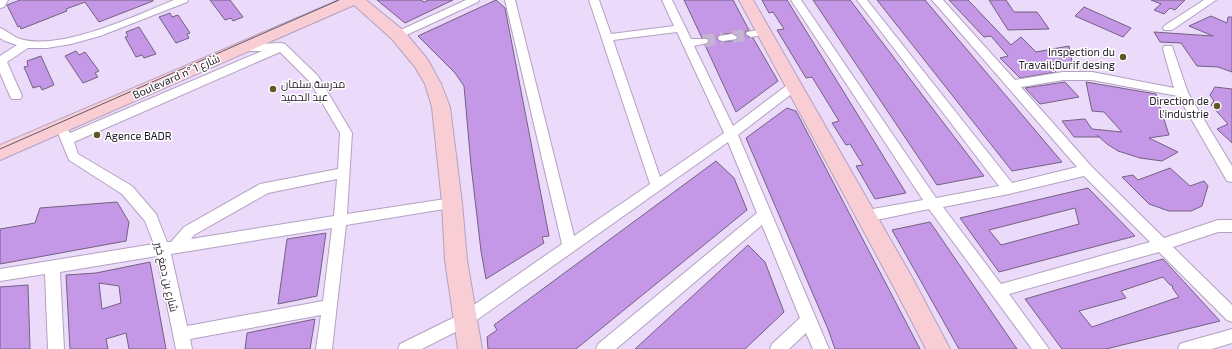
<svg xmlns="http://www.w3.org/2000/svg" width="1232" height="349" font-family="'Exo 2',Cairo,sans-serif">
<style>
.building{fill:#c597e7;stroke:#72627f;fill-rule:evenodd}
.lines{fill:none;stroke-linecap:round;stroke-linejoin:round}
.street-tunnel{stroke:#c4b4d1;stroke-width:12;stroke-dasharray:12 5.5;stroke-linecap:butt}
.street-casing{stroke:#b3a1c1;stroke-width:2}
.secondary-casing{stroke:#b3a1c1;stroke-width:2}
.street{fill:#fff;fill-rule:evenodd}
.secondary{fill:#f8ced4;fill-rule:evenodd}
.tram{stroke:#62586b;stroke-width:1}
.poi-dot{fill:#5f5724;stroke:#fff;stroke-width:1.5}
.labels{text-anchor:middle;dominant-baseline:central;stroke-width:3;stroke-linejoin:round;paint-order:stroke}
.poi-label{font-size:11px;fill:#221b27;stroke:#fff;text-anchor:end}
.street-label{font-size:11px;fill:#221b27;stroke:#fff}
</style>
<rect width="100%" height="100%" fill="#ecdafb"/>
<path class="building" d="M20,0h133v1l-54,21 -14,-20 -19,7 1,2 -46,18 -1,-3 -2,1 -11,-22z
M210,0h20l13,17 -10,4 -2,-3 -6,2z
M377,0h44l3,2 5,-2h24l-48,23z
M496,0l9,8 44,228 -7,1 2,6 -58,36 -5,-28 -10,-86 -7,-79 -9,-13 -37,-37z
M684,0h49l16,30 -3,1 -1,3 5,4h3l25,43 -42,31 -31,-67 3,-1 1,-4 -2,-2h-5zM732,33l6,4 -2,3 -13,2 -4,-1 -2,-2 2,-4z
M762,0h25l119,193 -31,6 -19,-33 7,-1 -13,-21 -4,1 -14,-22 7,-2 -27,-44 -6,1 -29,-48 7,-1 -11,-17 -4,1z
M813,0h37l134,176 -47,9z
M877,0h48l137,162 -50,9z
M949,0h19l43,45 10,-8 15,15 33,-6 4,20 -20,1 3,5 -36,6 -20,-20 8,-2 -17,-20 -7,1z
M989,0h17l8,12h23l12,17 -41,1z
M1151,0h34l-10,10 -5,-2 -6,6 -10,-4 7,-6z
M1084,7l47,21 -8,9 -48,-21z
M170,13l2,4 6,-2 12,18 -3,1 2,4 -13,5 -17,-26z
M1211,16l16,7 1,-6h4v55l-14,-5 -21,-1 -16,-23 -21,-1 -6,-10 59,4 -24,-10z
M139,27l17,27 -12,4 -2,-3 -6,2 -11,-20 3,-1 -2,-4z
M76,51l3,4 6,-3 14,19 -4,2 3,4 -15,6 -18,-27z
M41,56l13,29 -12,5 -2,-4 -7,2 -9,-21 4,-1 -1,-5z
M1065,82l14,15 -39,7 -15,-16z
M1086,82l70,12 13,41 -20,3 29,14 -16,9 -22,-3 -22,-7 -11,-7 -10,-9 2,2h-25l-12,-16 23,-2 7,10 30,3 -18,-20 -12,-1z
M1215,87l17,2v54l-15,-14 11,-5 -17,-19 3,-4 -4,-6z
M787,108l9,3 124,238h-85l-7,-20 -82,-191z
M716,161l18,17 13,32 -171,139h-88l-1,-12 10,-7 -3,-5z
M1170,168l20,18 14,-5 4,5 -6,20 -11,5h-22l-20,-7 -27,-27 11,-2 5,5z
M1088,188l47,48 -136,36 -39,-54zM1075,208l4,16 -78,21 -12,-15z
M117,202l12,20 -3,19 -126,23v-35l35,-6 5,-15z
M930,222l87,127h-58l-67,-119z
M326,233l-9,63 -39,8 9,-65z
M748,245l17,17 19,50 -39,37h-110z
M1163,259l57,62 -114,28h-44l-37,-50zM1163,277l7,8h2l1,4 6,8 -87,30 -13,-16 47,-13 -5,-7z
M150,262l16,87h-37l-3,-16 -20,6 2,10h-38l-4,-74 30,-2zM99,283l20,3 2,17 -19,6z
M28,285l2,64h-30v-62z
M315,319l-5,30h-65l2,-16z"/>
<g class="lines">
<path class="street-tunnel" d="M732,37l19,-3
M703,41l20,-3"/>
<defs>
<path id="street" d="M0,0h8l-4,7 -4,1z
M174,0h14l-1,2 -87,34 -29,8 -24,4h-19l-21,14 15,34 -2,3h-8l-2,-3 -10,-23v-17l17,-11 -12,-4 -5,-3v-10c7,2 13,10 24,12 41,9 111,-24 150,-40z
M466,0h13l-1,2 -76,35 -4,1 -5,-3 1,-2z
M505,0h10l59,236 76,-52 -61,-184h10l12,34 63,-8 -12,-26h10l19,39h16l1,2 -1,2 -13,3 39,80 57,-43h8l2,3 -2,3 -60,46 91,214h-16l-7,-16 -17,16h-19l2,-5 28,-26 -38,-93 -146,124h-20l2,-5 159,-131 -29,-71 -257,182 -49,25h-24l2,-5 61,-30 101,-70zM677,32l47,101 -64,44 -47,-137z
M791,0h10l135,198 63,-12 -142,-186h10l145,183 65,-16 -145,-167h11l72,80 48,-8h29l82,16 -11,-39 1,-3h8l16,47 44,73v16l-5,-1 -49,-85 -86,-16h-29l-42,7 71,80 72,71 54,-18h14v12h-14l-45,15 59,58v17l-5,-2 -68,-68 -150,42 40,55h-17l-103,-140 -62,13 -5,-2 -2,-4 2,-4 5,-2 56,-10zM1084,176l66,66 -149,42 -58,-77 66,-13z
M1204,0h12l-44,30h-8l-1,-2 1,-2z
M764,29l4,1 1,2 -1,2 -17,3 -5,-3 1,-2z
M732,34l5,3 -1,2 -13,2 -4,-1 -1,-2 1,-2z
M281,43l4,1 33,32 34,57 -5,81 105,-16 5,1 2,4 -2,4 -111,18 -14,124h-16l5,-34 -131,24 2,10h-16l-19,-93 -97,16 4,77h-16l-3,-75 -45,7v-12l154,-25 -9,-23 -23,-27 -53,-34 -11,-27 2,-3 4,-1 4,1 2,3 192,-82h-26l-1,-3 1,-3zM280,52l30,30 30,51 -2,36 -78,15 -76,43 -13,15h-4l-11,-28 -24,-28 -54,-32 -4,-12zM337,179l-3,37 -143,23 3,-4 74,-42zM332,228l-9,73 -136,25 -16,-72z
M1232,329v14l-20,6h-34l2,-5 6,-2z"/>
<path id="secondary" d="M339,0h27l38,31 24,29 13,24 9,23 12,96 5,57 15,89h-24l-13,-89 -3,-57 -10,-96 -7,-23 -10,-17 -23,-28 -38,-34 -354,155v-15z
M739,0h14l160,279 37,70h-24l-29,-56z"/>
</defs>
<use href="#street" class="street-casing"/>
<use href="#secondary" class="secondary-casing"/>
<use href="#street" class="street"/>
<use href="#secondary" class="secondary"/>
<path class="tram" d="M0,149l339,-149"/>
</g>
<g class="poi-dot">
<circle cx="1123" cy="57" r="4"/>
<circle cx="273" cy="89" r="4"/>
<circle cx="1217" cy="106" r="4"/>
<circle cx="97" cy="135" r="4"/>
</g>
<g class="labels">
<g class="poi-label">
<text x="1115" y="51">Inspection du<tspan x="1115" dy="13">Travail;Durif desing</tspan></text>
<text x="281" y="83" text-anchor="start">مدرسة سلمان<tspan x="281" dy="13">عبد الحميد</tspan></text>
<text x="1209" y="100">Direction de<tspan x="1209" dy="13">l'industrie</tspan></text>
<text x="105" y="135" text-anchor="start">Agence BADR</text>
</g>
<g class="street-label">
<text transform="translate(176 76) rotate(-24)">Boulevard n° شارع 1</text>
<text transform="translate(167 277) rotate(77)">شارع بن دمغ خير</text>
</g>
</g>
</svg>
